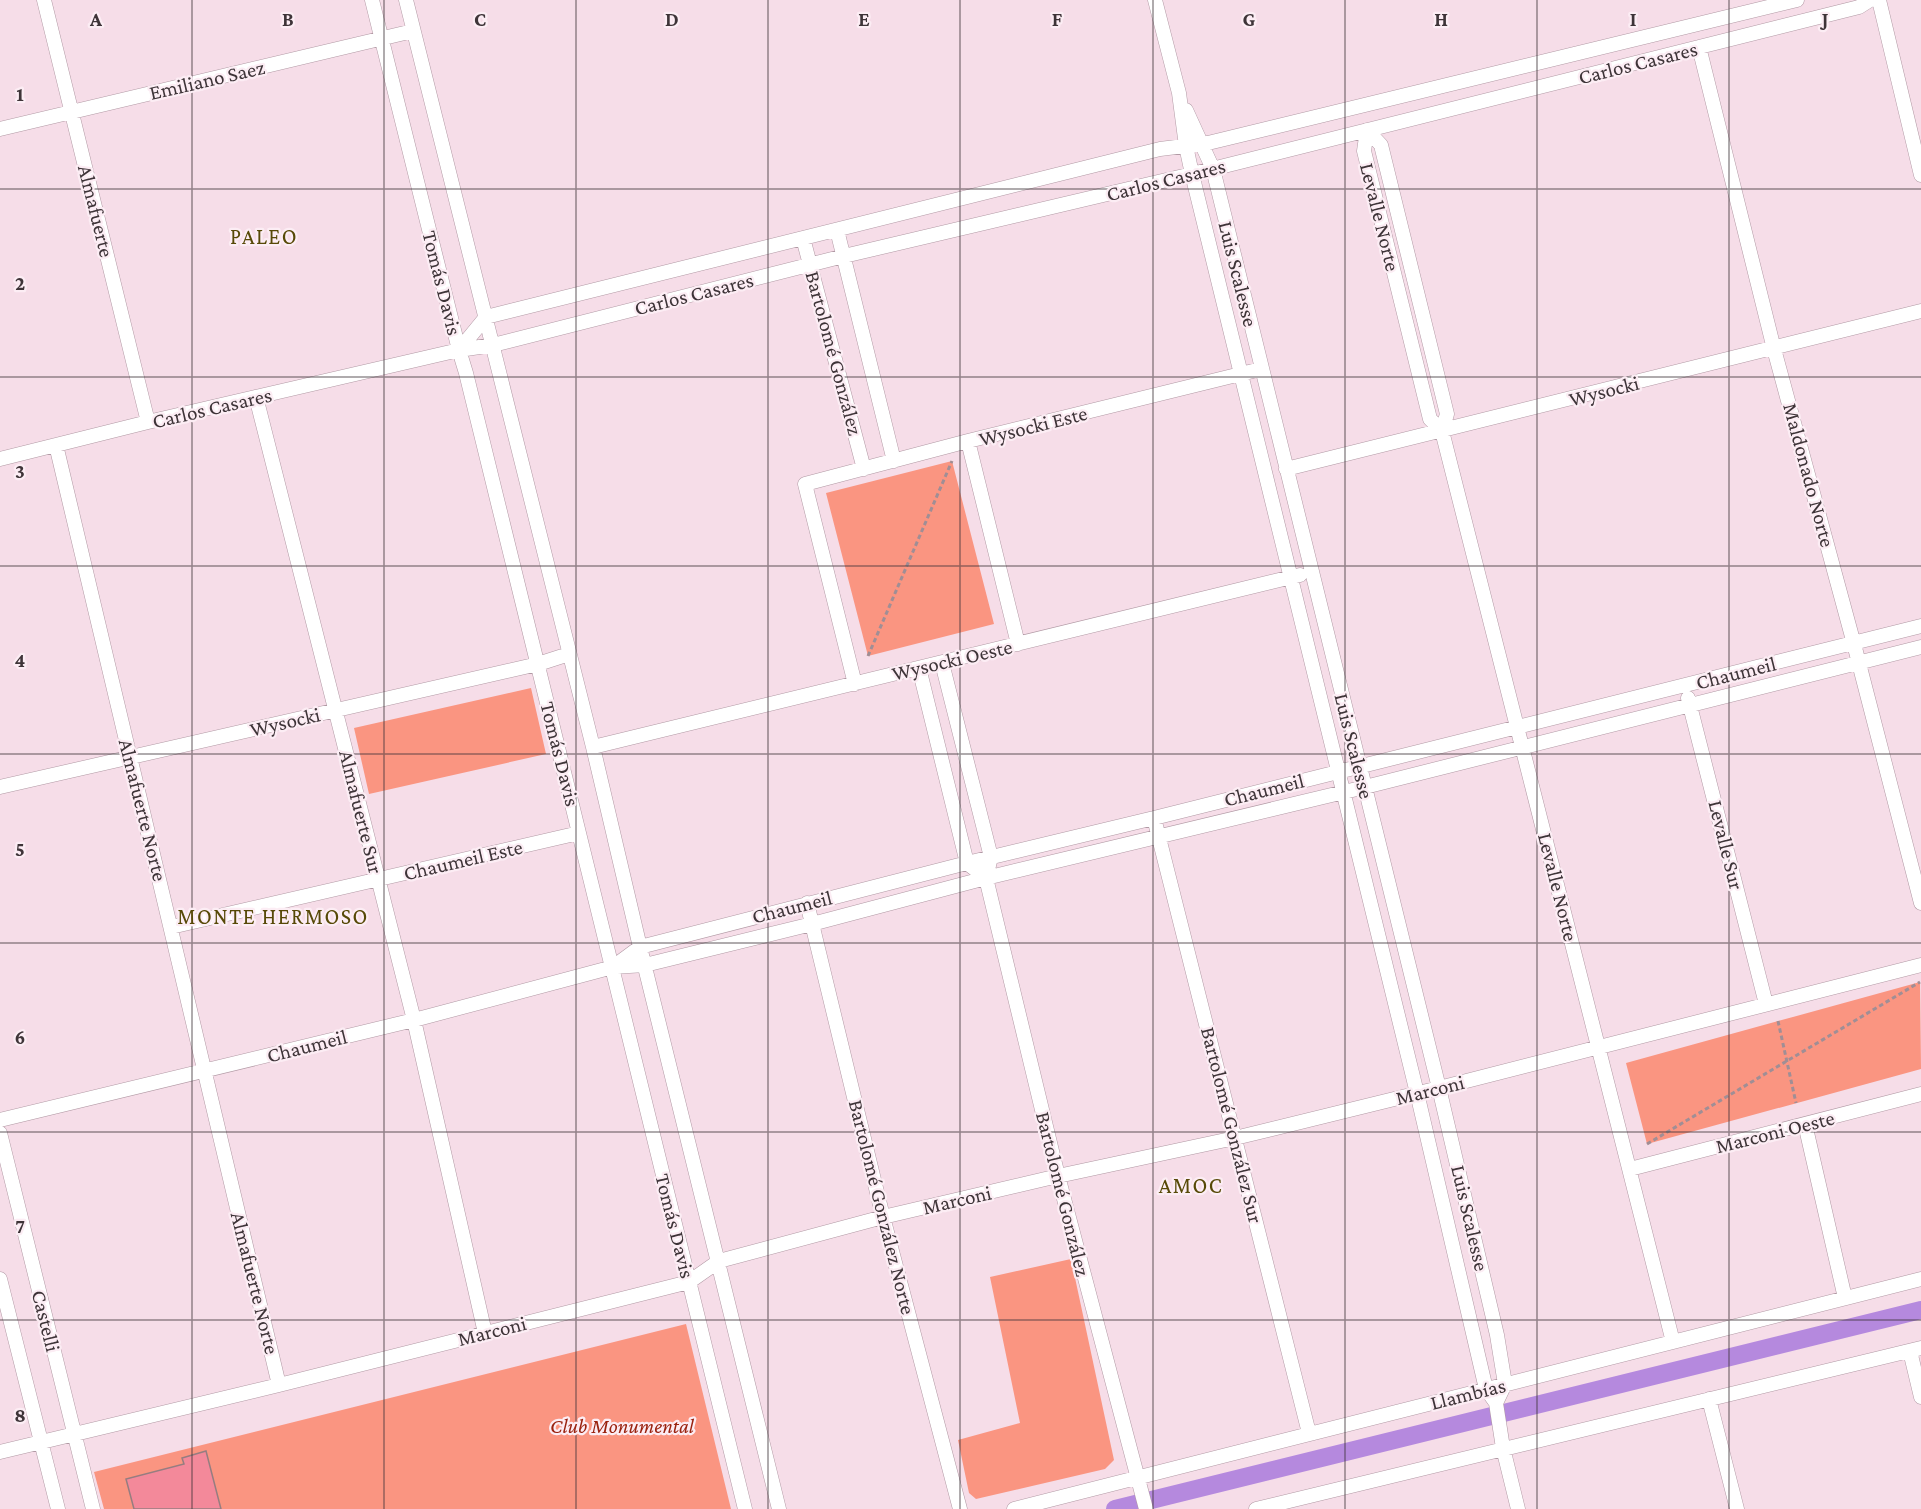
<svg xmlns="http://www.w3.org/2000/svg" width="1921" height="1509" font-family="'Crimson Pro',serif">
<style>
.green{fill:#fa9581}
.lines{fill:none;stroke-linecap:round;stroke-linejoin:round}
.canal{stroke:#b589de;stroke-width:18}
.building{fill:#f3899a;stroke:#967d80;stroke-width:1.5}
.street-casing{stroke:#b199a4;stroke-width:15}
.path{stroke:#a08e95;stroke-width:3;stroke-dasharray:4.5 3;stroke-linecap:butt}
.street{stroke:#fff;stroke-width:14}
.grid{fill:none;stroke:#3e3438;stroke-width:1.5;stroke-opacity:0.55}
.labels{text-anchor:middle;dominant-baseline:central;stroke-width:4.5;stroke-linejoin:round;paint-order:stroke}
.street-label{font-size:21px;fill:#3e3438;stroke:#fcedf4}
.park-label{font-size:21px;font-style:italic;fill:#9a220f;stroke:#fcedf4}
.neighbourhood-label{font-size:22px;letter-spacing:1.5px;fill:#574907;stroke:#fcedf4}
.grid-label{font-size:20px;text-anchor:middle;font-weight:bold;fill:#3e3438;stroke:#fcedf4;stroke-width:4.5;stroke-linejoin:round;paint-order:stroke}
</style>
<rect width="100%" height="100%" fill="#f6dde8"/>
<path class="green" d="M952,461l42,163 -126,32 -42,-163z
M531,688l15,66 -177,40 -15,-66z
M1920,982l1,87 -274,75 -21,-81z
M1071,1259l43,201 -9,9 -129,30 -7,-6 -11,-53 62,-17 -30,-146z
M686,1324l45,185h-627l-10,-37z"/>
<g class="lines">
<path class="canal" d="M1115,1509l806,-199"/>
</g>
<path class="building" d="M206,1451l15,58h-87l-8,-30 58,-15 -2,-6z"/>
<g class="lines">
<defs>
<path id="street" d="M44,0l104,422
M372,0l87,350 7,23 279,1136
M406,0l187,747 47,200 139,562
M1155,0l24,93 7,53 6,28 225,919 69,296 10,14 7,45 15,61
M1879,0l42,175
M1699,47l75,302 80,295 67,259
M1186,110l27,59 226,919 58,247 8,49 -9,19
M0,129l413,-98
M837,230l57,231
M803,238l61,231
M459,350l27,-33 674,-168 48,-6 589,-143
M256,397l158,623 71,313
M1442,431l-12,-12 -66,-268 3,-21 14,15 66,269 -5,17 231,911
M968,441l50,203
M56,445l223,940
M0,459l148,-37 311,-72 34,-5 351,-89 348,-82 667,-167 11,-7
M1286,469l635,-158
M1921,626l-767,192 -187,45 -327,84 -27,20 32,-2 167,-41 174,-46 379,-91 556,-140
M942,663l49,194 -5,21 72,298 88,333
M919,668l48,195 19,15
M855,684l-50,-200 163,-43 293,-72
M1688,698l78,306
M593,747l707,-172
M0,787l538,-123 31,-10
M1154,818l155,615
M807,903l76,314 77,292
M171,927l408,-94
M0,1120l414,-100 199,-53
M1805,1124l40,174
M0,1133l93,376
M1630,1169l291,-75
M0,1279l58,230
M1910,1351l11,46
M1709,1399l28,110
M0,1452l279,-67 410,-103 30,-21 164,-44 175,-41 177,-38 204,-50 482,-123
M1014,1509l907,-230
M1256,1509l665,-161"/>
</defs>
<use href="#street" class="street-casing"/>
<path class="path" d="M868,656l84,-195
M1778,1021l18,82
M1647,1144l273,-162"/>
<use href="#street" class="street"/>
</g>
<path class="grid" d="M192,0v1509M384,0v1509M576,0v1509M768,0v1509M960,0v1509M1153,0v1509M1345,0v1509M1537,0v1509M1729,0v1509M0,189h1921M0,377h1921M0,566h1921M0,754h1921M0,943h1921M0,1132h1921M0,1320h1921"/>
<g class="labels">
<g class="street-label">
<text transform="translate(1638 63) rotate(-14)">Carlos Casares</text>
<text transform="translate(207 80) rotate(-13)">Emiliano Saez</text>
<text transform="translate(1166 180) rotate(-14)">Carlos Casares</text>
<text transform="translate(96 211) rotate(76)">Almafuerte</text>
<text transform="translate(1380 217) rotate(76)">Levalle Norte</text>
<text transform="translate(1238 274) rotate(76)">Luis Scalesse</text>
<text transform="translate(442 283) rotate(76)">Tomás Davis</text>
<text transform="translate(694 294) rotate(-14)">Carlos Casares</text>
<text transform="translate(834 353) rotate(75)">Bartolomé González</text>
<text transform="translate(1604 391) rotate(-14)">Wysocki</text>
<text transform="translate(212 408) rotate(-13)">Carlos Casares</text>
<text transform="translate(1033 426) rotate(-14)">Wysocki Este</text>
<text transform="translate(1809 475) rotate(75)">Maldonado Norte</text>
<text transform="translate(952 660) rotate(-13)">Wysocki Oeste</text>
<text transform="translate(1736 673) rotate(-14)">Chaumeil</text>
<text transform="translate(285 722) rotate(-13)">Wysocki</text>
<text transform="translate(1354 746) rotate(76)">Luis Scalesse</text>
<text transform="translate(560 754) rotate(76)">Tomás Davis</text>
<text transform="translate(1264 790) rotate(-14)">Chaumeil</text>
<text transform="translate(143 810) rotate(76)">Almafuerte Norte</text>
<text transform="translate(361 812) rotate(76)">Almafuerte Sur</text>
<text transform="translate(1726 845) rotate(76)">Levalle Sur</text>
<text transform="translate(463 860) rotate(-13)">Chaumeil Este</text>
<text transform="translate(1558 887) rotate(76)">Levalle Norte</text>
<text transform="translate(792 907) rotate(-14)">Chaumeil</text>
<text transform="translate(307 1046) rotate(-14)">Chaumeil</text>
<text transform="translate(1430 1090) rotate(-14)">Marconi</text>
<text transform="translate(1232 1125) rotate(76)">Bartolomé González Sur</text>
<text transform="translate(1775 1132) rotate(-14)">Marconi Oeste</text>
<text transform="translate(1063 1194) rotate(76)">Bartolomé González</text>
<text transform="translate(957 1200) rotate(-13)">Marconi</text>
<text transform="translate(882 1207) rotate(76)">Bartolomé González Norte</text>
<text transform="translate(1470 1218) rotate(77)">Luis Scalesse</text>
<text transform="translate(675 1226) rotate(76)">Tomás Davis</text>
<text transform="translate(255 1283) rotate(76)">Almafuerte Norte</text>
<text transform="translate(46 1321) rotate(76)">Castelli</text>
<text transform="translate(492 1331) rotate(-14)">Marconi</text>
<text transform="translate(1468 1394) rotate(-14)">Llambías</text>
</g>
<g class="park-label">
<text x="622" y="1426">Club Monumental</text>
</g>
<g class="neighbourhood-label">
<text x="264" y="236">PALEO</text>
<text x="273" y="916">MONTE HERMOSO</text>
<text x="1191" y="1185">AMOC</text>
</g>
</g>
<g class="grid-label">
<text x="96" y="26">A</text>
<text x="288" y="26">B</text>
<text x="480" y="26">C</text>
<text x="672" y="26">D</text>
<text x="864" y="26">E</text>
<text x="1057" y="26">F</text>
<text x="1249" y="26">G</text>
<text x="1441" y="26">H</text>
<text x="1633" y="26">I</text>
<text x="1825" y="26">J</text>
<text x="20" y="101">1</text>
<text x="20" y="290">2</text>
<text x="20" y="478">3</text>
<text x="20" y="667">4</text>
<text x="20" y="856">5</text>
<text x="20" y="1044">6</text>
<text x="20" y="1233">7</text>
<text x="20" y="1422">8</text>
</g>
</svg>
